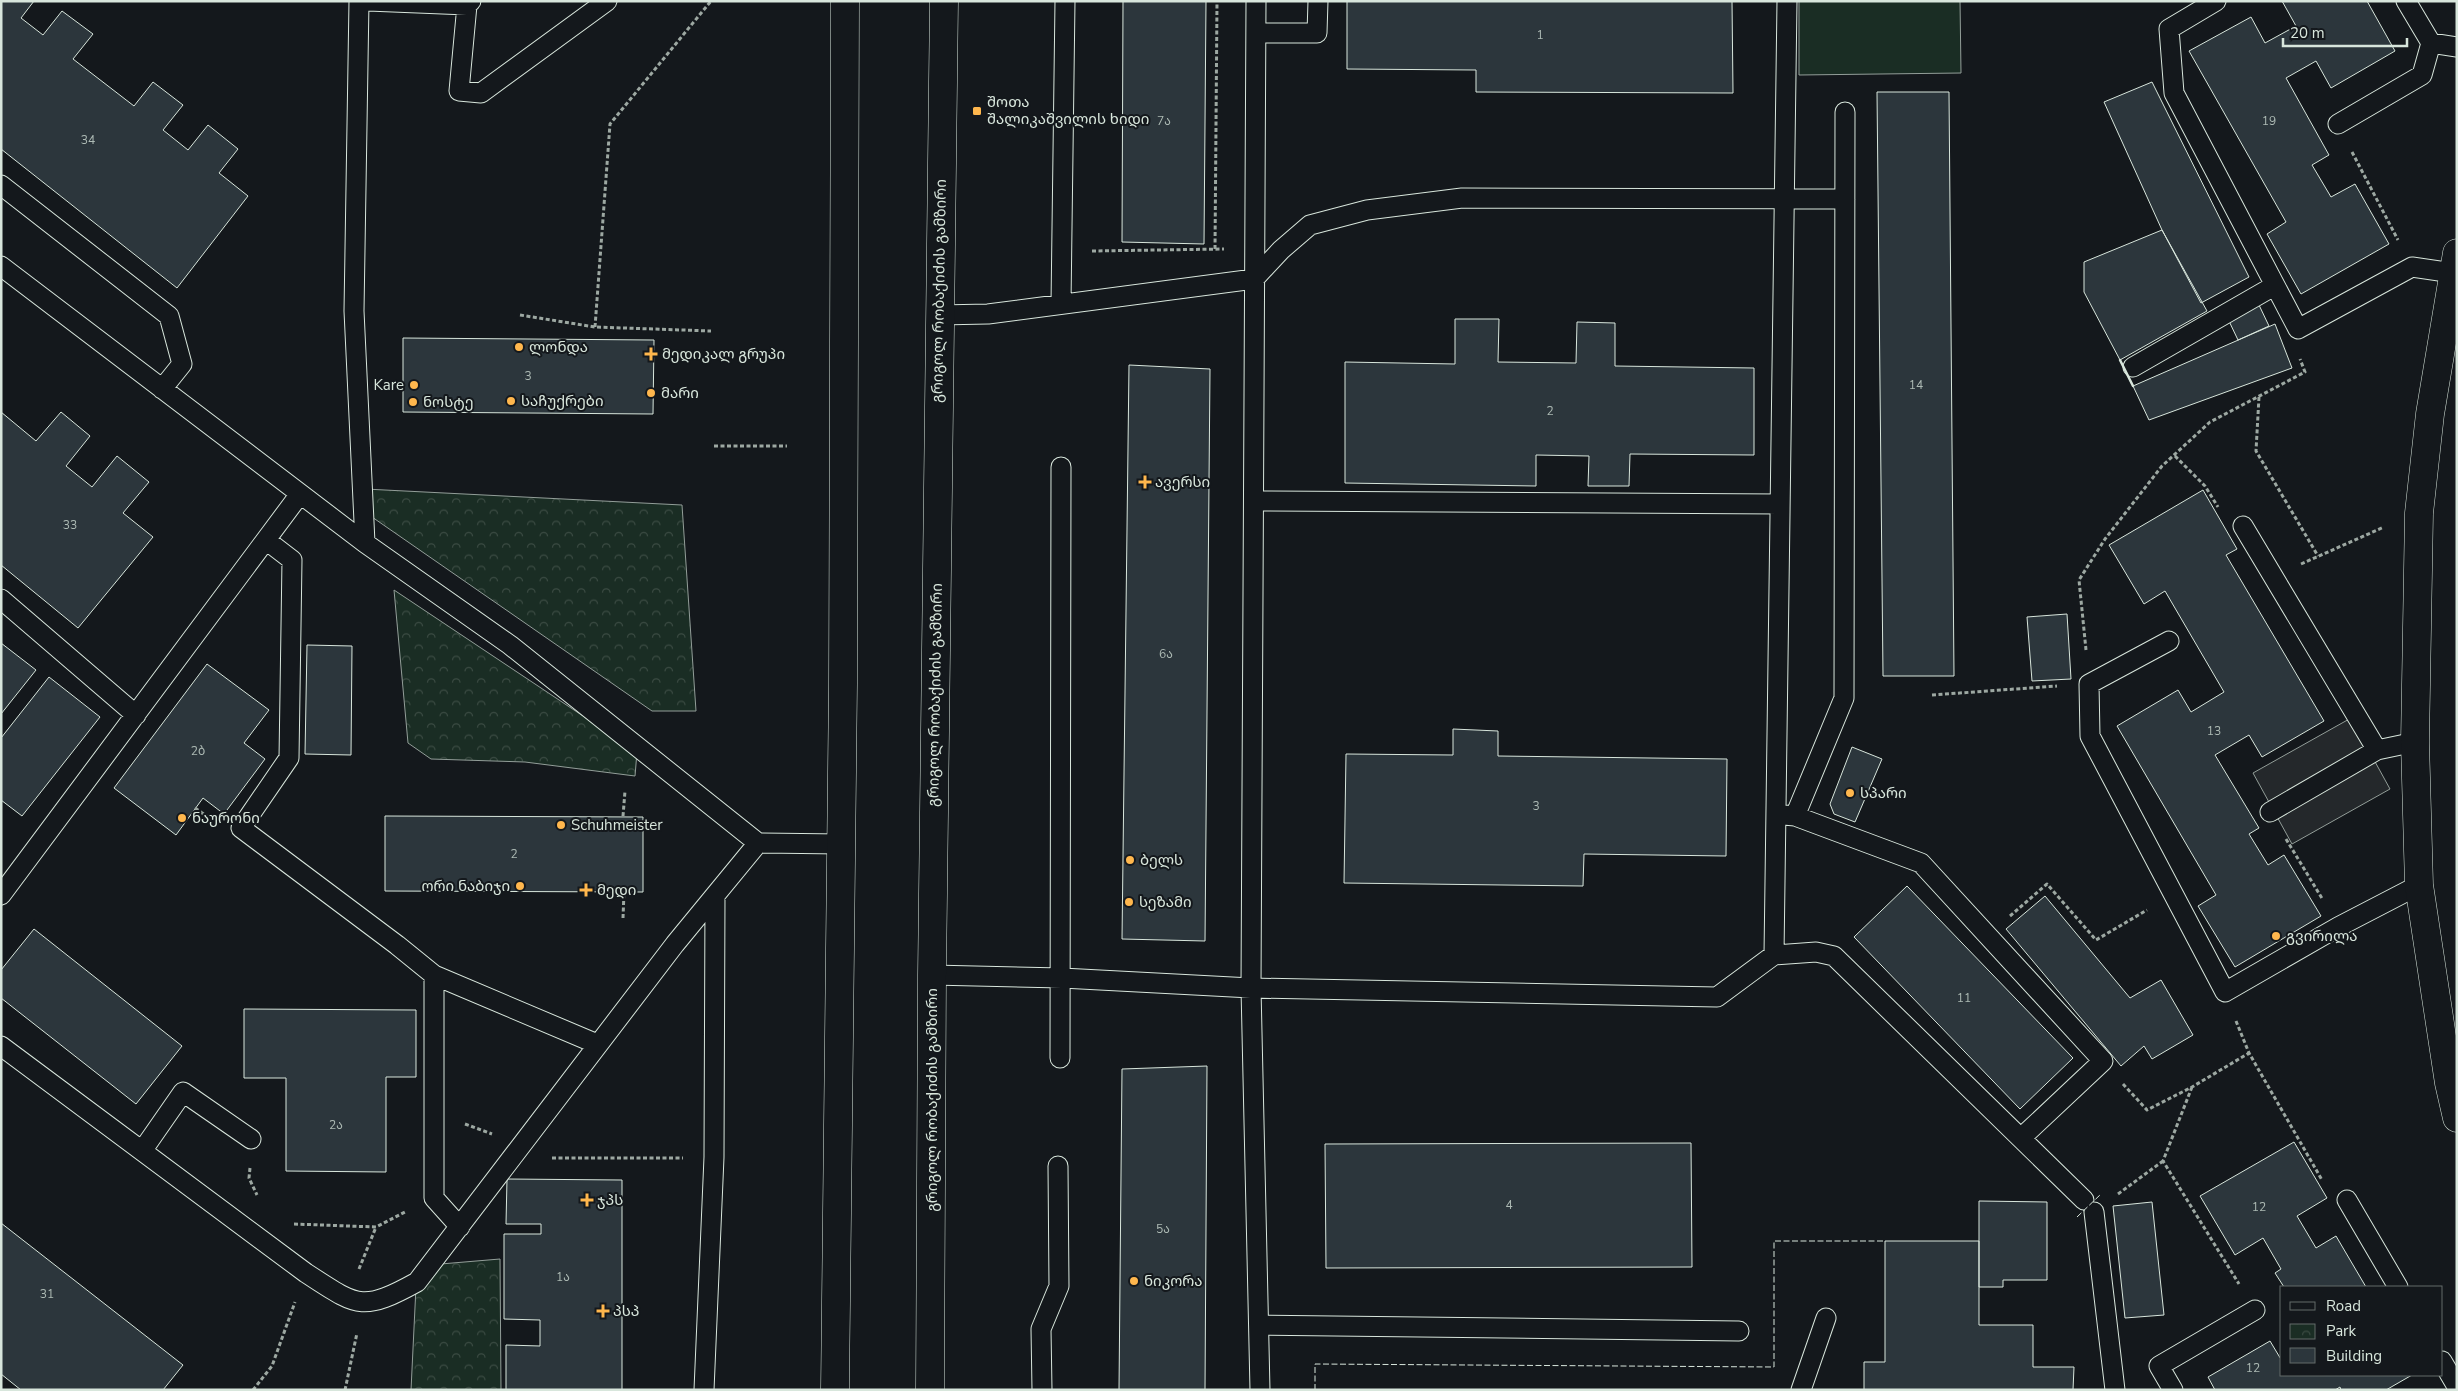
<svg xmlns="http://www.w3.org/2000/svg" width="2458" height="1391" font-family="'Nunito Sans','Noto Sans Georgian',sans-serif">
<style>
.grass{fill:#1a2d24;stroke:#939e99}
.park{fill:url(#park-crowns);stroke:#939e99}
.parking{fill:#24282b;stroke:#939e99}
.building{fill:#2c363c;stroke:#d8e6dc}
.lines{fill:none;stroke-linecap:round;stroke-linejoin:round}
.lane-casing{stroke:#d8e6dc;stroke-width:21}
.street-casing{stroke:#d8e6dc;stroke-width:29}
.primary-casing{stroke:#d8e6dc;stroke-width:29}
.path{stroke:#9da8a2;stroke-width:3;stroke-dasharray:4 2.5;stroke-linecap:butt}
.lane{stroke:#14181c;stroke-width:19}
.street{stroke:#14181c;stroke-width:28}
.primary{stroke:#14181c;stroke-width:28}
.fence{stroke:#d8e6dc;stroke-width:1;stroke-dasharray:6 2.5;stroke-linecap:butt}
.wall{stroke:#d8e6dc;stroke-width:2.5}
.poi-dot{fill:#ffb74d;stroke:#14181c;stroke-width:2}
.labels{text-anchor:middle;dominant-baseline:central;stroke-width:4;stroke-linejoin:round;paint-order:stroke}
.number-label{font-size:12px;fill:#adbab4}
.poi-label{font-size:15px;fill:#d8e6dc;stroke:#14181c;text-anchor:start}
.street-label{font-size:15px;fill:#d8e6dc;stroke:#14181c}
</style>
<defs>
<pattern id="park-crowns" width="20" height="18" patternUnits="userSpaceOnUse" patternTransform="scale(1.25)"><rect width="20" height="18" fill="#1a2d24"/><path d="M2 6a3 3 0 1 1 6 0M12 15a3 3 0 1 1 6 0" fill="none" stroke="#3b4b43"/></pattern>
</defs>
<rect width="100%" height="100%" fill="#14181c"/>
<path class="grass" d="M1799,1h161l1,72 -162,2z"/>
<path class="park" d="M365,489l317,16 14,206h-44l-280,-194z
M394,590l243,162 -2,24 -110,-14 -94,-3 -23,-16z
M500,1259l1,131h-90l6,-124z"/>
<path class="parking" d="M2351,718l39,71 -98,55 -39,-71z"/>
<path class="building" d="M1,1h33l-13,17 22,17 19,-24 31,23 -20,25 61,47 19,-24 30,23 -20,25 25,20 20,-25 30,24 -19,24 29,23 -71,92 -176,-139z
M1123,1h83l-2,243 -82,-2z
M1347,1h385l1,92 -257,-1v-22l-129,-1z
M2282,1h85l28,50 -64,37 -15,-27 -30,17 43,77 -17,10 19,32 24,-13 34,60 -88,50 -34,-60 19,-12 -97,-171 62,-34 14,26 31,-17z
M2152,82l97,195 -48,26 -39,-73 -58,-128z
M1877,92h72l5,584h-71z
M2162,230l45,81 -87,49 -36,-68v-30z
M2259,305l10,21 -31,14 -10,-21z
M1455,319h44l-1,43 78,1 1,-41 38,1v43l139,2v87l-124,-1 -1,32h-41l1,-30 -53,-1v31l-191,-3v-121l110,2z
M2275,324l17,44 -143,52 -16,-34z
M403,338l251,2 -1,74 -250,-2z
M1129,365l81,4 -5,572 -83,-2z
M1,412l35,29 25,-29 29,24 -24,30 26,21 25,-31 32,26 -26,31 30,24 -75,91 -77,-63z
M2203,490l34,59 -11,6 98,166 -62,36 -13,-22 -34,20 44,73 -10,6 19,31 16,-10 37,61 -86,51 -37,-61 18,-11 -99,-169 61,-36 13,22 33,-20 -59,-101 -21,13 -35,-59z
M2067,614l4,65 -39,2 -5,-64z
M1,643l35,27 -35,44z
M307,645l45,1 -1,109 -46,-1z
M207,664l62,46 -25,33 21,16 -41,55 -21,-16 -27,37 -62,-47z
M49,677l51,40 -78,99 -21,-16v-62z
M1453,729l45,2v25l229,3 -1,97 -142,-2 -1,32 -239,-3 2,-129 107,1z
M1852,747l30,12 -27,63 -21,-8 -4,-10z
M385,816l258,1v75l-258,-1z
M1907,886l166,172 -53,51 -166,-172z
M2045,896l85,102 31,-18 32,55 -41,24 -8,-13 -23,20 -115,-137z
M34,929l148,117 -46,58 -135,-106v-28z
M244,1009l172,1v67h-30v95l-100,-1v-93h-42z
M1207,1066l-2,324h-86l3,-321z
M2294,1142l33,56 -30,18 19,32 20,-12 30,51h-82l-9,-14 6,-4 -18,-31 -28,17 -35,-59z
M1691,1143l1,124 -366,1 -1,-124z
M507,1179l115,1v210h-116v-45l34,1v-26l-36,-1v-85h37v-10h-35z
M1979,1201l68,1v78h-44v7h-24z
M2152,1202l12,113 -39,3 -12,-112z
M1,1223l182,142 -20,25h-142l-20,-16z
M1885,1241h94v84h54v42h41l-1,23h-209v-28h21z
M2270,1341l12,20v14h130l-26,15h-45l-1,-3 -5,3h-120l-7,-13z"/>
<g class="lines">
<defs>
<path id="lane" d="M359,1l-5,310 11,232
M368,1l99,4
M471,1l-4,4 -8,86 22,2 126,-92
M1256,1l-5,987 9,402
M2216,1l-47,28 5,64 124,236 114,-62 41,6
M2406,1l25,42
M1256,33h61l1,-32
M2338,124l84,-49 9,-32 26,4
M1,185l168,131 13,48 -20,25
M1,266l364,277 145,102 248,198 83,1
M1061,304l4,-303
M939,315l49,-1 266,-35 27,-29 29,-25 57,-15 95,-12 383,1
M2133,367l141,-81
M1255,501l525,3
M2243,526l134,224 38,-8
M266,540l26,20 -3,198 -48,70 156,117 37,30 163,69
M1,599l135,116
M2169,641l-80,43 1,52 135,256 113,-65 81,-42
M2270,812l107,-62
M1784,815l11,1 126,47 182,198 -82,77
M1795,816l49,-118 1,-586
M1,895l299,-401
M1774,955l42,-3 18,4 250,244
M434,975v223l26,29
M932,975l130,3 189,10 466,9 57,-42 13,-954
M1,1046l305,227c51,33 55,40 111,9l258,-338 83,-101
M1060,1058l1,-591
M142,1151l41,-59 68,47
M2347,1200l51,87
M2094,1212l21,178
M1259,1325l480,6
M2442,1361l14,24
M704,1390l10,-233 1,-260
M1042,1390l-1,-61 18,-43 -1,-120
M1801,1390l25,-72
M2173,1390l-14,-24 96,-56"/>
<path id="street" d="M2457,253l-27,161 -11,99 -4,229 4,143 30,198 8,35"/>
<path id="primary" d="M835,1390l8,-706 2,-683
M930,1390l2,-415 12,-974"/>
</defs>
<use href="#lane" class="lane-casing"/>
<use href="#street" class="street-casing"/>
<use href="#primary" class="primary-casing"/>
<path class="path" d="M2352,152l46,88
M1215,249l2,-248
M1092,251l132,-2
M520,315l75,12 116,4
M595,327l15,-203 101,-123
M2259,397l-3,54 62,105
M714,446h73
M2175,456l30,30 13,21
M2301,564l83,-37
M2086,650l-7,-70 26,-41 57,-73 48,-44 95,-50 -5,-13
M1932,695l125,-9
M195,808l17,12
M623,816l2,-25
M2286,839l37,61
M2010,916l37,-32 49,56 51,-30
M623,918l1,-26
M2236,1021l13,32 73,127
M2123,1084l24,26 45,-23 57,-34
M2192,1087l-29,74 76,123
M465,1124l27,10
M552,1158h131
M250,1168l-1,10 8,17
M2118,1194l45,-33
M294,1224l82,3 31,-16
M359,1269l17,-42
M253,1390l19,-24 23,-64
M345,1390l12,-57"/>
<use href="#lane" class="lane"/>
<use href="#street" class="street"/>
<use href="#primary" class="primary"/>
<path class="fence" d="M2077,1217l24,-23
M1315,1390v-26l459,3v-126h111"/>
<path class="wall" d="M2120,360l13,26"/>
</g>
<g class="poi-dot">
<rect x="972" y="106" width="10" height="10" rx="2.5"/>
<circle cx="519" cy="347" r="5"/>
<path d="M648.5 346.5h5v5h5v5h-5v5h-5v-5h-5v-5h5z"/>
<circle cx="414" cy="385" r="5"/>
<circle cx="651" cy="393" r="5"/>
<circle cx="511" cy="401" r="5"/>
<circle cx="413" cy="402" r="5"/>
<path d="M1142.5 474.5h5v5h5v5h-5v5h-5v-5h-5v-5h5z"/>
<circle cx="1850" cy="793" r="5"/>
<circle cx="182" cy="818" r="5"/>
<circle cx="561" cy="825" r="5"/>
<circle cx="1130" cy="860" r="5"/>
<circle cx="520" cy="886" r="5"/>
<path d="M583.5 882.5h5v5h5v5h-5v5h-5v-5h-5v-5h5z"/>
<circle cx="1129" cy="902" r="5"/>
<circle cx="2276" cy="936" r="5"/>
<path d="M584.5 1192.5h5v5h5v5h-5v5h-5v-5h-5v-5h5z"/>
<circle cx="1134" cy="1281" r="5"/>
<path d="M600.5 1303.5h5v5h5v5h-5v5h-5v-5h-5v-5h5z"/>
</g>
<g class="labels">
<g class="number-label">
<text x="1540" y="35">1</text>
<text x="1164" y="121">7ა</text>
<text x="2269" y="121">19</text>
<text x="88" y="140">34</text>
<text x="528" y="376">3</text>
<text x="1916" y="385">14</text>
<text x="1550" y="411">2</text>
<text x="70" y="525">33</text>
<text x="1166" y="654">6ა</text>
<text x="2214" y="731">13</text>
<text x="198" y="751">2ბ</text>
<text x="1536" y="806">3</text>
<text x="514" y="854">2</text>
<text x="1964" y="998">11</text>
<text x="336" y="1125">2ა</text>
<text x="1509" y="1205">4</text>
<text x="2259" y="1207">12</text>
<text x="1163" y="1229">5ა</text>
<text x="563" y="1277">1ა</text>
<text x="47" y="1294">31</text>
<text x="2253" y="1368">12</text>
</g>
<g class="poi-label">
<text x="987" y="102">შოთა<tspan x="987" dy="17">შალიკაშვილის ხიდი</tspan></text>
<text x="529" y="347">ლონდა</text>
<text x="662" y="354">მედიკალ გრუპი</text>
<text x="404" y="385" text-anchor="end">Kare</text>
<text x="661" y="393">მარი</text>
<text x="521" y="401">საჩუქრები</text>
<text x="423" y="402">ნოსტე</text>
<text x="1155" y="482">ავერსი</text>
<text x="1860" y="793">სპარი</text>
<text x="192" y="818">ნაურონი</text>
<text x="571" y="825">Schuhmeister</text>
<text x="1140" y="860">ბელს</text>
<text x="510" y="886" text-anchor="end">ორი ნაბიჯი</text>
<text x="597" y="890">მედი</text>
<text x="1139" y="902">სეზამი</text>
<text x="2286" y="936">გვირილა</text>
<text x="597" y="1200">ჯპს</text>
<text x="1144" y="1281">ნიკორა</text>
<text x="613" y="1311">პსპ</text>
</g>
<g class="street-label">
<text transform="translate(939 291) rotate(-89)">გრიგოლ რობაქიძის გამზირი</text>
<text transform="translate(935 695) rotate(-89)">გრიგოლ რობაქიძის გამზირი</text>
<text transform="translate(932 1100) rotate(-90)">გრიგოლ რობაქიძის გამზირი</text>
</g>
</g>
<rect width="2458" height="1391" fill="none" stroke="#d8e6dc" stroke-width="5"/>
<rect x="2280" y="1286" width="162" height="90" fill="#14181c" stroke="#626a69"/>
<rect x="2290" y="1302" width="25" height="8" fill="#14181c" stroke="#626a69"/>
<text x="2326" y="1311" font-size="15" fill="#d8e6dc">Road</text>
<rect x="2290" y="1324" width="25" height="15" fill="url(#park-crowns)" stroke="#626a69"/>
<text x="2326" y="1336" font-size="15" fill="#d8e6dc">Park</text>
<rect x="2290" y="1348" width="25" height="15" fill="#2c363c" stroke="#626a69"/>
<text x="2326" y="1361" font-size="15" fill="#d8e6dc">Building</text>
<path d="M2283 38v8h124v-8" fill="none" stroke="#d8e6dc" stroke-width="2.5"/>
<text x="2290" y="38" font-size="15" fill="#d8e6dc" stroke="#14181c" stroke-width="4" paint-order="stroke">20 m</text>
</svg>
